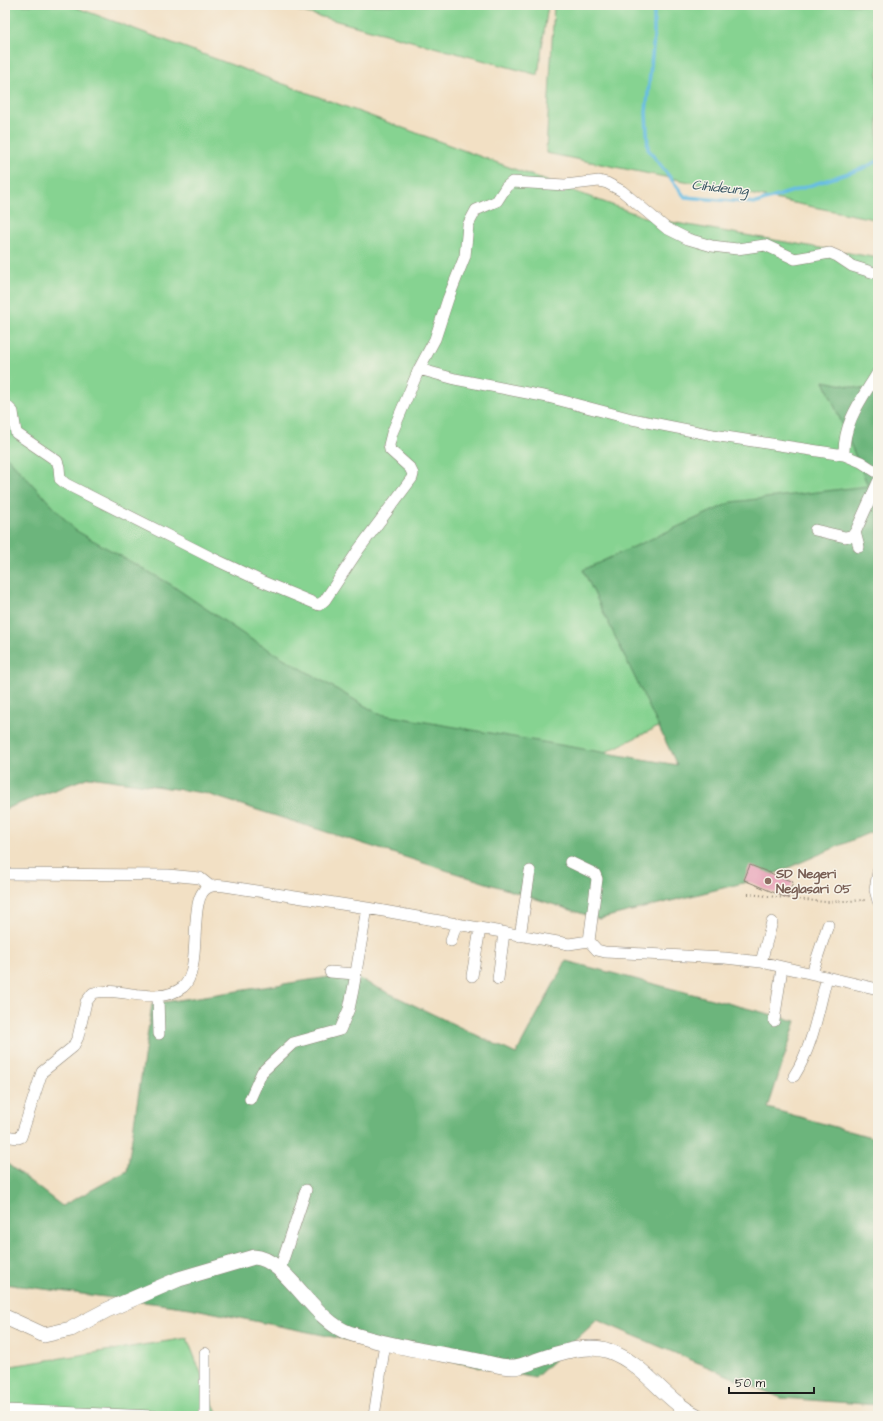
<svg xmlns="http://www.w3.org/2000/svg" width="883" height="1421" font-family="'Architects Daughter',sans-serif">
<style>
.green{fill:#86d391;stroke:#517856}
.forest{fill:#6cb57b;stroke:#44684c}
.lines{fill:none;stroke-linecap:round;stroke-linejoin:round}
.stream{stroke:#67bde4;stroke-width:3.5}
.building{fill:#e8a0b7}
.street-casing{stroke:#877e70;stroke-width:12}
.secondary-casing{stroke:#877e70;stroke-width:16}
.path{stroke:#877e70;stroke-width:2;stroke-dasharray:1 3;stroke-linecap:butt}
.street{stroke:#fff;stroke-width:11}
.secondary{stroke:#fff;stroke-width:15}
.education-dot{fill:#8d6e63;stroke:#f7f3e8;stroke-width:1.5}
.labels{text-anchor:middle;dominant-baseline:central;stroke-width:3;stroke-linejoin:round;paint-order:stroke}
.education-label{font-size:13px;font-weight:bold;fill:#785e54;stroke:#f7f3e8;text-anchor:start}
.water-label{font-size:14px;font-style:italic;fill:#365462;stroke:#f7f3e8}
</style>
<rect width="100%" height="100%" fill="#f7f3e8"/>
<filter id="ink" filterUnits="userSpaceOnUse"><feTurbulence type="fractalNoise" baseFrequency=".025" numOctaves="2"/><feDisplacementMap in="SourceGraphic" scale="8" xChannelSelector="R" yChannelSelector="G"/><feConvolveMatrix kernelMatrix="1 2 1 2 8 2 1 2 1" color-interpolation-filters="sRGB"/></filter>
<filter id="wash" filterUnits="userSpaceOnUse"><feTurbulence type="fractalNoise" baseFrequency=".012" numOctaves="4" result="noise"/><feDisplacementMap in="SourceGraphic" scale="16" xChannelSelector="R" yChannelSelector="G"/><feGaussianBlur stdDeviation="0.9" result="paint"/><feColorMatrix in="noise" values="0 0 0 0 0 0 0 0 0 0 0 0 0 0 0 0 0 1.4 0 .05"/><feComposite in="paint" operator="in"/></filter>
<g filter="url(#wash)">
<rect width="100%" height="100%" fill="#f2e0c4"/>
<path class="green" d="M5,5h59l11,2 572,211 231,40v275l-133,152 -297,143 -443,-289z
M277,5h271l-10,70z
M554,5h324v215l-332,-67z
M187,1338l31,78h-213v-49z"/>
<path class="forest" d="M824,381l54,11v437l-111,48 -168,42 -395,-126 -115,-16 -84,32v-354l70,75 95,54 79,54 130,76 298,51 -94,-195 149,-68 136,-16z
M566,961l230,60 -28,87 110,31v266l-97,-7 -184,-78 -62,58 -345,-70 -185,-24v-122l57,44 65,-35 25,-167 197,-30 167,80z"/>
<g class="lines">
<path class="stream" d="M654,5v32l-8,75 2,37 37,48 71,6 105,-34 17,-8"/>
</g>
<g id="blocks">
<path class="building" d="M750,865l43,17 -6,16 -43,-18z"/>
</g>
</g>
<g filter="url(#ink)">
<use href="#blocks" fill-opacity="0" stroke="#877e70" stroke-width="1"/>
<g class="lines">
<defs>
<path id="street" d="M419,369l36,10 93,18 84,22 81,16 131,20 17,7 17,11
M5,404l8,8 3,21 41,28 2,6 1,12 6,5 146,74 49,23 58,24 6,-5 34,-51 53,-71 1,-4 -3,-6 -20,-18 -1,-5 3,-12 27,-64 16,-30 13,-40 17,-43 3,-31 8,-15 21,-9 9,-14 6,-5 53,3 34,-4 8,2 15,8 44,37 22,11 24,7 25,3 28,-4 30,14 35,-6 7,3 15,10 26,8
M844,455c-1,-33 18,-56 34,-83
M815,530l30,7 9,-2 24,-53
M855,532l4,15
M570,862l25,12 2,5 -8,62
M878,872l-3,18 3,11
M5,874l163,1 32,3 10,8
M520,936l10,-65
M451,941l5,-16
M761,962l11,-40
M330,972l25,2
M812,973l16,-48
M472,976l8,-47
M498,979l6,-46
M158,996l1,38
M774,1021l8,-53
M794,1076c19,-30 24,-65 33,-99
M250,1099l12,-27 31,-29 47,-13 9,-21 4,-19 14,-82
M5,1136l13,2 3,-1 21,-65 31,-25 5,-10 8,-35 7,-9c28,-7 64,14 90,-6 21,-18 3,-92 26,-100 7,-3 15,-1 22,0l136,21 202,36 20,-3 8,9 8,2 120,6 36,4 117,27
M280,1269l26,-79
M5,1410l149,6
M205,1416v-63
M374,1416l11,-73"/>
<path id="secondary" d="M5,1317l39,18 27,-6 36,-19 72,-31 75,-22c32,1 59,64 95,76 40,13 83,19 124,27 13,2 29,8 42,7 7,-1 14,-4 20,-6 23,-8 51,-18 74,-10 36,13 55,49 88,65"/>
</defs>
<use href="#street" class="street-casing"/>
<use href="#secondary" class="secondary-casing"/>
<path class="path" d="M748,894l77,8 42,-2"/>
<use href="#street" class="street"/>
<use href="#secondary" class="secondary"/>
</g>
</g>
<circle class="education-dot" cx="768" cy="881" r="4"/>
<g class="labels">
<g class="education-label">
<text x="776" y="874">SD Negeri<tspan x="776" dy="15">Neglasari 05</tspan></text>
</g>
<g class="water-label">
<text transform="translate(720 188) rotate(6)">Cihideung</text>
</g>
</g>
<rect width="883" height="1421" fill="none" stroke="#f7f3e8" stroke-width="20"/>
<path d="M729 1387v6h85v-6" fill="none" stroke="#1c1c1c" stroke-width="2"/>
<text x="735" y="1387" font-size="12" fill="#1c1c1c" stroke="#f7f3e8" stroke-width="3" paint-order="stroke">50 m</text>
</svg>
